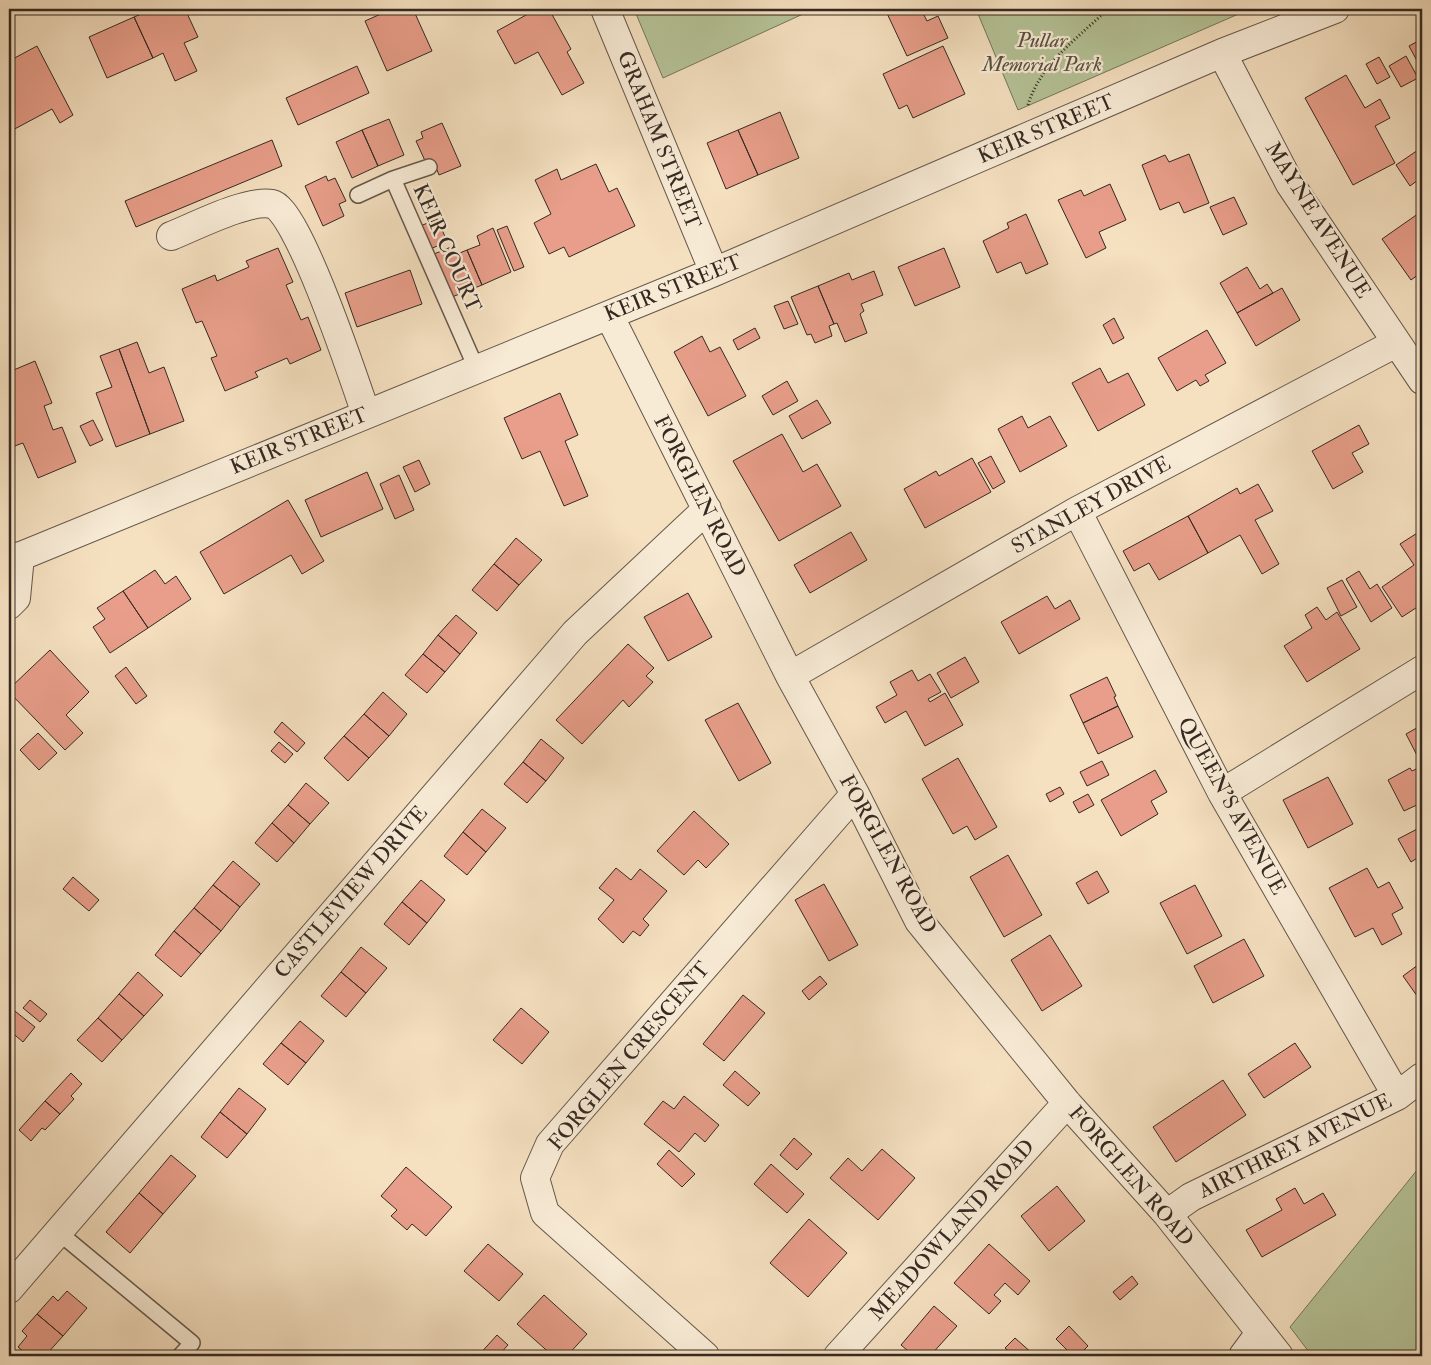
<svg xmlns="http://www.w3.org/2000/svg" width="1431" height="1365" font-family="'IM FELL Double Pica',serif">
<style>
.green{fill:#b5c397;stroke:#75765c}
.building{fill:#e89e8a;stroke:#352922}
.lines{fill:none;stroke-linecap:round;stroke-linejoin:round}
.service-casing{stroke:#65574a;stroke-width:18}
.minor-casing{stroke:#65574a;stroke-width:30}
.path{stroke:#352922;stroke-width:3;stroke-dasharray:1 2.5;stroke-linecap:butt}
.service{stroke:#f8ebd6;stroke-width:15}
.minor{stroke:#f8ebd6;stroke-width:28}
.labels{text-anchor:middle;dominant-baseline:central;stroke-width:4.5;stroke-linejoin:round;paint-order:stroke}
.park-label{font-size:21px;font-style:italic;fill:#55503f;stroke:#f8ebd6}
.street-label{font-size:21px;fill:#352922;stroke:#f8ebd6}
</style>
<rect width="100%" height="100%" fill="#f5e0c0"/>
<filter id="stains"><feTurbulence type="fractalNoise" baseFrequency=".004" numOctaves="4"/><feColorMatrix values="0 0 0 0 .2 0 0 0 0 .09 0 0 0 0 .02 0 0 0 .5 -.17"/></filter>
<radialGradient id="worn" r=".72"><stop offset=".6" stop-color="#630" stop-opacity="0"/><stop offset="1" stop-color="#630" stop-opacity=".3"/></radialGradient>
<path class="green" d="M634,9h180l-151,69z
M976,9h274l-232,101z
M1422,1164v192h-110l-22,-29z"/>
<path class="building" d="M153,9h32l13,28 -14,6 13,28 -22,10 -12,-28 -10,5 -19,-41z
M392,9h21l19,42 -45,20 -22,-50z
M537,9h12l22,40 -4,3 17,31 -22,12 -24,-43 -23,12 -18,-33z
M885,9h42l-5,2 5,10 11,-5 10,22 -41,18z
M134,17l19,41 -46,20 -18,-41z
M1422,39v31l-13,-24z
M37,46l36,69 -13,8 -8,-14 -43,23v-71z
M943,46l22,48 -52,24 -6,-13 -8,4 -16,-35z
M1406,56l12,22 -17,9 -12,-21z
M1379,57l11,20 -13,7 -11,-20z
M357,66l12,27 -71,32 -12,-27z
M1346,75l19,33 15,-9 10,19 -15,8 20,37 -42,22 -48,-87z
M780,112l19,46 -41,17 -20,-45z
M389,119l15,36 -26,11 -16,-36z
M442,123l19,43 -22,9 -6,-15 -7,3 -10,-22 7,-3 -2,-6z
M362,130l16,36 -26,12 -16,-36z
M738,130l20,45 -32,14 -19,-46z
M272,140l10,26 -146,61 -11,-26z
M1421,148l1,29 -12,9 -14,-21z
M1189,154l20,49 -25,10 -5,-11 -19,8 -18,-45 23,-10 4,7z
M596,164l13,28 8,-4 18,38 -66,31 -5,-10 -15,7 -15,-31 17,-9 -16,-34 22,-11 4,11z
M326,176l2,5 7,-3 11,23 -7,3 5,12 -21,10 -18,-40z
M1110,184l16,36 -27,12 7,16 -20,10 -28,-58 23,-10 3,6z
M1234,197l13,27 -24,11 -13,-28z
M1422,211v61l-11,8 -29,-41z
M1026,214l22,50 -22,10 -5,-12 -24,11 -14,-32 26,-13 -2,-5z
M438,219l9,23 -17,7 -10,-23z
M507,226l17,41 -10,4 -17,-41z
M493,228l18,44 -29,13 -15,-35 13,-5 -3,-9z
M451,247l4,8 12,-5 15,35 -30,12 -18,-43z
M278,248l15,34 -7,3 15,35 7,-3 13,33 -31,14 -3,-6 -32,14 3,5 -33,14 -14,-33 6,-2 -15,-35 -6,2 -14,-34 33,-14 2,6 32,-14 -3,-6z
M944,248l16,39 -45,19 -17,-39z
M1247,267l13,22 7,-5 6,9 -36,20 -17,-30z
M410,270l12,34 -65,23 -12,-34z
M874,271l9,24 -22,9 3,7 -4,3 7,19 -22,9 -8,-19 -3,1 -16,-38 31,-13 3,7z
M818,286l16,38 -5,2 3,10 -17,7 -4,-9 -4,1 -16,-38z
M1282,288l18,32 -44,26 -19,-33z
M788,301l10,23 -14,5 -10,-23z
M1114,318l10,20 -11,6 -10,-19z
M755,328l5,10 -22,12 -5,-10z
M1207,330l19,33 -21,12 4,6 -9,5 -4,-6 -19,11 -19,-33z
M702,336l8,16 10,-5 26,49 -38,20 -34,-64z
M137,342l12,31 15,-6 20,54 -34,13 -31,-85z
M119,349l31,85 -34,13 -20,-54 16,-6 -12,-31z
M35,361l17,42 -8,3 9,24 9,-3 14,35 -38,16 -15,-35 -14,5v-39l3,-1 -3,-9v-27z
M1100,368l8,15 20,-10 17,32 -47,26 -26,-48z
M787,381l11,20 -25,14 -11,-19z
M560,393l18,42 -13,6 23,55 -24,10 -24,-55 -18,8 -18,-41z
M817,400l14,23 -29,16 -13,-23z
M1022,416l6,12 22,-12 17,30 -47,26 -22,-43z
M93,420l10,20 -13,6 -10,-20z
M1359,425l10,19 -17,9 11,19 -30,17 -21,-38z
M782,434l21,38 14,-8 24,42 -62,35 -46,-80z
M991,456l14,26 -12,7 -15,-26z
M972,458l19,34 -66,36 -21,-39 32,-18 3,5z
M419,460l11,24 -15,8 -12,-25z
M367,472l16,37 -62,28 -16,-37z
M399,475l15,35 -19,9 -15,-35z
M1258,484l15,27 -18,9 24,44 -17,10 -22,-39 -32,18 -20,-37 49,-28 3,6z
M288,500l36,61 -22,13 -11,-19 -67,39 -24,-42z
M1188,516l20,37 -49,27 -10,-17 -15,8 -11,-20z
M1422,530v74l-20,13 -20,-30 32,-22 -14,-21z
M851,532l16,28 -57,33 -16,-28z
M516,538l26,22 -23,25 -25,-21z
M494,564l25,21 -22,26 -25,-21z
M155,570l10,14 11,-8 15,23 -43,29 -25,-37z
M1359,571l11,18 7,-5 15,24 -21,14 -25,-43z
M1342,580l15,27 -16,9 -14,-28z
M123,591l25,37 -38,25 -17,-26 12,-8 -8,-11z
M688,593l24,44 -44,24 -24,-44z
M1047,596l8,13 15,-9 10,19 -61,35 -18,-32z
M1317,607l9,13 11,-8 23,37 -53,33 -23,-36 28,-18 -7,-13z
M456,615l21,18 -17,21 -22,-19z
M438,635l22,19 -15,18 -22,-18z
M628,644l26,24 -8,8 7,6 -24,25 -6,-7 -41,44 -26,-24z
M50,650l39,42 -23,23 17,18 -18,17 -56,-58v-3z
M423,654l22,18 -18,21 -22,-18z
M965,657l14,25 -28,16 -14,-25z
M126,667l21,29 -11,8 -21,-28z
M912,670l6,11 12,-7 11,18 -13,7 2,3 15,-9 18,32 -38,21 -19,-35 -21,12 -9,-16 21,-12 -7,-13z
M1107,677l9,19 -2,1 4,9 -35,17 -13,-28z
M383,692l24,22 -18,22 -25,-22z
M738,703l33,60 -32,18 -34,-61z
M1118,706l15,31 -35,17 -15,-31z
M364,714l25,22 -20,22 -25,-22z
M282,722l23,21 -8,9 -23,-20z
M1422,725v40l-16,-31z
M38,733l19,20 -18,17 -19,-20z
M344,736l25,22 -21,23 -24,-23z
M541,739l23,19 -18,23 -23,-19z
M279,742l14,12 -8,9 -14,-12z
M958,758l39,69 -22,13 -8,-14 -14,8 -31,-55z
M1102,761l7,14 -22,11 -7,-14z
M523,762l23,19 -19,22 -23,-19z
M1422,766v39l-1,-2 -17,8 -16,-31 22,-12 2,3z
M1155,770l12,22 -16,9 7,13 -37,22 -20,-36z
M1328,777l25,47 -45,24 -25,-48z
M306,783l23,20 -19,21 -22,-19z
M1060,787l4,7 -14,8 -4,-8z
M1088,794l6,11 -15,8 -6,-11z
M288,805l22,19 -16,19 -22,-20z
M482,809l24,19 -20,24 -23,-20z
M694,811l35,33 -23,24 -8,-8 -14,15 -27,-24z
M272,823l22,20 -17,19 -22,-19z
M1421,827l1,28 -11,7 -13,-23z
M463,832l23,20 -19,23 -23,-19z
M1008,855l34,60 -38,22 -34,-60z
M233,861l27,23 -20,23 -27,-22z
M616,868l15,12 9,-11 27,22 -24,28 6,6 -9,11 -7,-5 -10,12 -25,-24 16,-19 -15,-12z
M1367,868l11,20 11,-6 14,26 -11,6 10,20 -20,11 -9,-17 -18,9 -26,-49z
M1097,871l12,21 -21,12 -12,-21z
M73,877l26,23 -10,11 -26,-22z
M421,880l24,20 -18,23 -25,-21z
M824,884l34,61 -29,16 -34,-61z
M213,885l27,22 -19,24 -27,-23z
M1195,885l27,51 -35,18 -27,-51z
M402,902l25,21 -18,22 -25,-21z
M194,908l27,23 -20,23 -27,-23z
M174,931l27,23 -20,23 -26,-22z
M1050,935l32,51 -40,25 -31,-51z
M1244,939l20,37 -51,27 -19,-37z
M361,947l26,21 -21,25 -25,-21z
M1422,962v41l-19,-27z
M138,972l25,23 -19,21 -25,-22z
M341,972l25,21 -20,24 -25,-21z
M820,976l7,8 -18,16 -7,-9z
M119,994l25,22 -22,24 -24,-22z
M743,995l22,18 -41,48 -21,-17z
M30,1000l17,14 -7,8 -17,-14z
M11,1008l24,19 -12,15 -14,-12z
M521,1008l28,24 -27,32 -29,-24z
M98,1018l24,22 -20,22 -25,-22z
M300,1021l24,20 -18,22 -25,-20z
M281,1043l25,20 -18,22 -25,-21z
M1295,1043l16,24 -47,31 -16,-24z
M735,1071l25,22 -12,13 -25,-21z
M71,1073l11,11 -11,12 3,3 -14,15 -15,-13z
M1223,1080l23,35 -70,47 -23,-35z
M239,1088l27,21 -19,25 -27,-22z
M684,1096l35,29 -14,17 -10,-9 -16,19 -35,-28 19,-23 11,8z
M45,1101l15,13 -15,16 -3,-2 -11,13 -12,-11z
M220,1112l27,22 -20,24 -26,-21z
M794,1138l18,16 -15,16 -17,-15z
M882,1149l33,29 -37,42 -48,-42 18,-20 14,13z
M669,1150l26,24 -13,13 -25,-23z
M171,1155l25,21 -33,38 -24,-21z
M771,1164l33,30 -17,19 -33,-29z
M406,1167l46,40 -26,29 -14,-12 -5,6 -16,-14 6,-6 -16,-14z
M1057,1186l28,35 -36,30 -28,-35z
M1295,1188l9,16 19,-11 13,22 -74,42 -16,-27 36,-20 -6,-11z
M139,1193l24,21 -33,39 -24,-21z
M809,1219l38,34 -39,44 -38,-34z
M488,1244l35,30 -24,27 -35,-30z
M989,1244l41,37 -12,14 -13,-12 -11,12 7,6 -12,13 -35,-31z
M1132,1276l6,8 -18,16 -7,-8z
M67,1291l20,17 -24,28 -26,-22 16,-18 5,5z
M544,1295l43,39 -20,22h-14l-36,-32z
M934,1306l23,20 -27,30h-16l-13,-11z
M37,1314l26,22 -18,20h-16l-11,-9 9,-11 -5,-5z
M1069,1326l19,20 -10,10h-5l-17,-17z
M497,1335l11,10 -10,11h-20z
M1015,1338l18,16 -3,2h-16l-9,-8z"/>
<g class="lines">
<defs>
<path id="service" d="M393,179l36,-12
M358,195l35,-16 84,191
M57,1231l135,112 -12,13"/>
<path id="minor" d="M605,9l109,263
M1222,53l68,131 132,196
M171,236c25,-10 77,-37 101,-32 26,5 83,178 94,210
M609,315l181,361 65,118 64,127 148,182 100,111 112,142
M1077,511l145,282 175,303
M9,561l705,-289 508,-219 113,-44
M9,605l7,-7 4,-42
M790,676l287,-165 319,-168
M1222,793l200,-123
M1167,1214l24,-17 206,-101 25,-19
M9,1289l566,-656 132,-124
M705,1356l-160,-143 -10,-35 15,-34 305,-350
M838,1356l229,-253
M1243,1356l17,-23"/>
</defs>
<use href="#service" class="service-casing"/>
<use href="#minor" class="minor-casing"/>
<path class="path" d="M1028,105c12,-41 51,-68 80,-96"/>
<use href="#service" class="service"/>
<use href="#minor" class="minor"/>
</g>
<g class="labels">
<g class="park-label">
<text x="1042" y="40">Pullar<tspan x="1042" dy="24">Memorial Park</tspan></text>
</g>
<g class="street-label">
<text transform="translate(1046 129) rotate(-23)">KEIR STREET</text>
<text transform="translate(659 140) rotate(68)">GRAHAM STREET</text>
<text transform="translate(1318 220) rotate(58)">MAYNE AVENUE</text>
<text transform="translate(447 248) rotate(66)">KEIR COURT</text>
<text transform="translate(673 288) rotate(-22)">KEIR STREET</text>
<text transform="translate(299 441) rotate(-22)">KEIR STREET</text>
<text transform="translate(700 496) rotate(63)">FORGLEN ROAD</text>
<text transform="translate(1091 505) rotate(-29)">STANLEY DRIVE</text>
<text transform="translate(1232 806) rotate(61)">QUEEN'S AVENUE</text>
<text transform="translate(888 854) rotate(61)">FORGLEN ROAD</text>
<text transform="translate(351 892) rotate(-49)">CASTLEVIEW DRIVE</text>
<text transform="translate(629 1056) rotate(-50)">FORGLEN CRESCENT</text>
<text transform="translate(1295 1146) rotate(-26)">AIRTHREY AVENUE</text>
<text transform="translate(1131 1176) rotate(49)">FORGLEN ROAD</text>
<text transform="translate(952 1230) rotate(-48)">MEADOWLAND ROAD</text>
</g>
</g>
<rect width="1431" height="1365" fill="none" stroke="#f5e0c0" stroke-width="30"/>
<rect x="10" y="10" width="1411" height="1345" fill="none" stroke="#352922" stroke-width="2.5"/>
<rect x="15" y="15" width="1401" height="1335" fill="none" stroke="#352922"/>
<rect width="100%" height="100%" filter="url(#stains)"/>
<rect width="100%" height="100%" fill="url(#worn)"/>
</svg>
